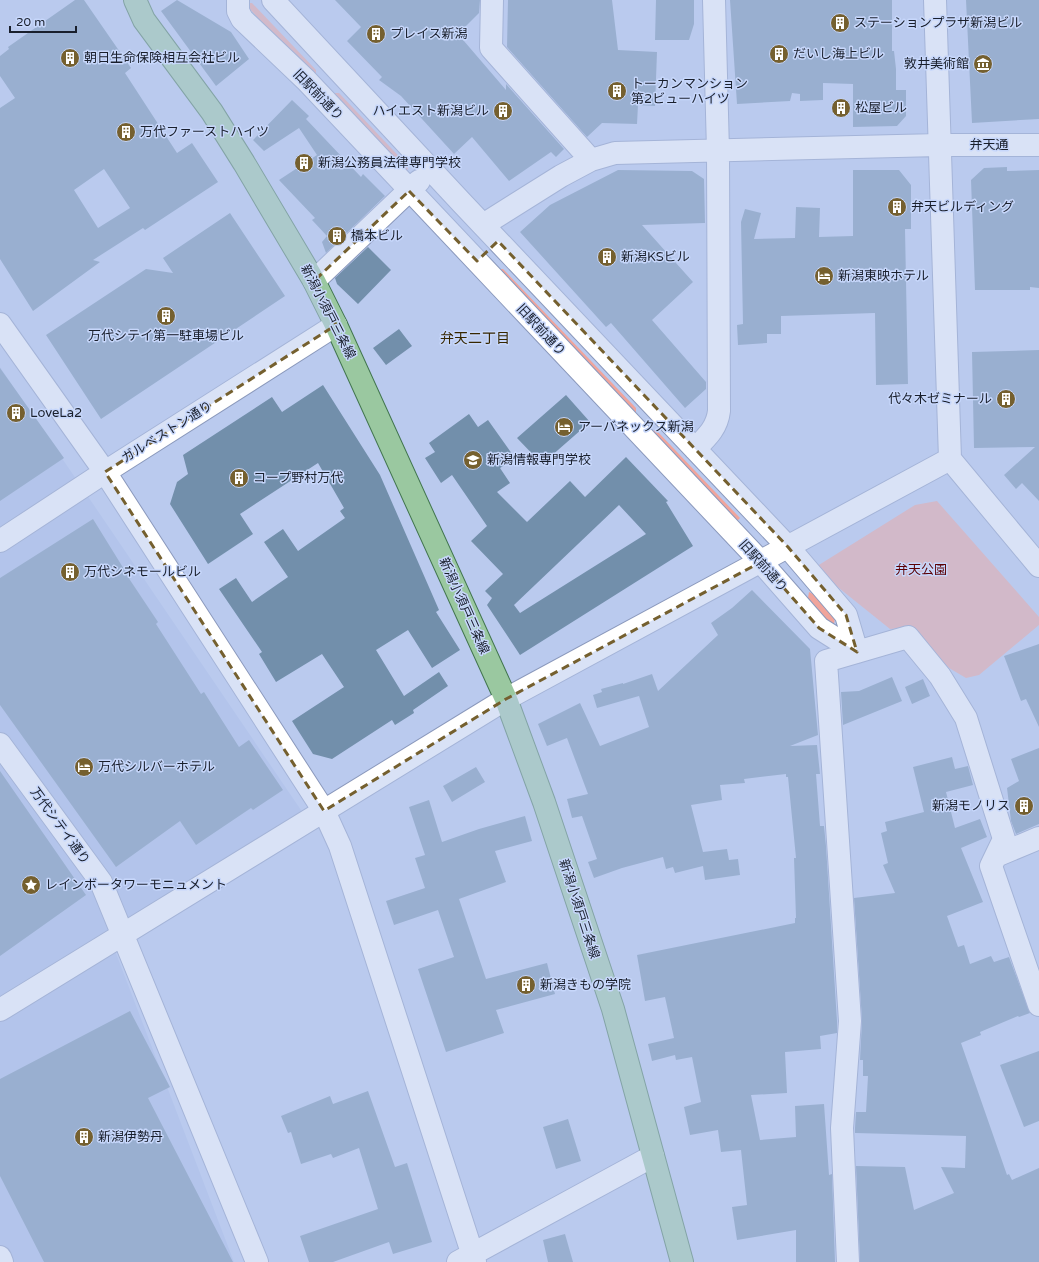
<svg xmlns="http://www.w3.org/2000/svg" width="1039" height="1262" font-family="'Varela Round','Noto Sans JP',sans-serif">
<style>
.built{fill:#abbde6}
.green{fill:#f0a49b}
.building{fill:#728fab;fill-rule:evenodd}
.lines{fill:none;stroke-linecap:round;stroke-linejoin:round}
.minor-casing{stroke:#8b99bc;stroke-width:24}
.major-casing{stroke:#41754e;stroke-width:24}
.minor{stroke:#fff;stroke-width:22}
.major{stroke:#9ac8a0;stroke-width:22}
.marked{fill:none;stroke:#75602f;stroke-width:3;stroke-dasharray:8 5;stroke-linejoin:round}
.labels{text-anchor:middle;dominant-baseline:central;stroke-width:3;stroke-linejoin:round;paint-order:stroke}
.poi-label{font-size:13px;fill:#191f2c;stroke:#c7d7fb;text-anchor:start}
.street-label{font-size:13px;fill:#191f2c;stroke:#c7d7fb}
.park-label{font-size:13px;fill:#5c0004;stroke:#c7d7fb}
.neighbourhood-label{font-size:14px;fill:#372700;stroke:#c7d7fb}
</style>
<rect width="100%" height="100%" fill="#bacaee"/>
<path class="built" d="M0,367l305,449 -196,119 125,327h-234z"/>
<path class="green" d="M248,3h4l64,67v4l-4,1 -64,-68z
M335,93h4l69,73 -1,6 -72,-75z
M499,269h4l133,139v4h-5z
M656,430l84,88 -5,5 -84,-89 2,-3z
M937,501l102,116v8l-60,50 -13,3 -17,-10 -39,-41 -20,2 -76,-61 101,-63z
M809,592l4,2 22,24 -1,6 -5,-1 -21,-25z"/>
<path class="building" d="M75,0h9l47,68 -6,5 52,80 15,-10 26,39 -73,48 -2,-2 -50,32 7,2 -67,49 -33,-52v-151l15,-10 -15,-22v-20l9,-7 -1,-2zM104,169l26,39 -32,20 -24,-38z
M177,0l54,32 18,27 -33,27 -55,-75z
M335,0h145l-1,13 -21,21 48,56v-6l58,65 -8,8 -5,-5 -42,29 -37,-44 -18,17 -53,-58 -22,-16 3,-3 -35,-36 14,-14z
M508,0h104l6,50 39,2 -2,54 -17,-1 -1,19 -35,-1 -15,14 -80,-90z
M656,0h38v24l-5,16h-34z
M730,0h162v51h2l2,18v21h10v26l-9,10 -44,1v-43l-30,-1v17l-23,1v-7l-8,-1 -2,8 -53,3z
M966,0h73v119l-67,4z
M292,100l17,16 -3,3 55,58 2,-3 22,22 -59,57 -4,-11 5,-6 -15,-16 3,-2 -36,-38 38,-25 -18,-27 -35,23 -11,-11z
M1007,167v4l32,-1v118l-9,-1v3h-55l-4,-110 13,-12z
M618,170l74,1 12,8 1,44 -63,2 51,57 -41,38 54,62v7l-21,19 -74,-85 -5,4 -86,-95 30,-27z
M853,170h46l12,15v44h-6l3,155 -32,1 -1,-72 -94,3v18h-14v9l-29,2 -1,-20 6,-1 -2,-102 4,-13 16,4 -7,26 41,-1 1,-31 24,1 -1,29 34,-1z
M230,213l55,83 -184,123 -55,-84 100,-66 27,4 -10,-15z
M368,247l23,23 -33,34 -21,-20 -2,-6z
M399,329l13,17 -26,19 -13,-17z
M1039,350v151l-17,-18 -6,6 -12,-14 31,-28 -61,1 -2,-96z
M0,368l64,90 -64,43z
M323,385l57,90 59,135 -3,2 24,38 -28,18 -24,-38 -32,20 28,46 35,-24 9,14 -35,24 1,3 -19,12 -3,-5 -60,39 -19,-5 -21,-33 52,-34 -22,-33 -46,28 -17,-28 3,-2 -43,-63 17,-11 16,24 36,-25 -24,-35 19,-13 15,22 47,-33 -5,-7 4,-3 -26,-45 -78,51 13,20 -45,30 -38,-60 7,-22 11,-8 -5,-19 89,-58 10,15z
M566,395l24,27 -48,42 -25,-26z
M469,414l9,13 10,-7 27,38 -15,10 10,15 -13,9 30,30 43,-41 15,16 41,-40 42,44 -2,1 27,44 -173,109 -33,-50 5,-7 -7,-7 18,-17 -32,-33 16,-15 -35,-51 -11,8 -16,-25 10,-6 -6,-9zM619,505l27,29 -126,79 -6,-8z
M93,519l34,55h-1l32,48 -2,2 45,70 3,-2 35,55 10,-7 34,50 -30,20 -2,-2 -55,37 -16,-24 -64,46 -116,-162v-127z
M752,590l58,59 8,86 -28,11 27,-1 3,29h-4l4,52h4l2,20 11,175v12l-17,3 1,13 -36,3 2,41 -36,2 9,45 36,-3 -1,-31 29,-2 5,71 3,-1 3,88h-39v-32l-59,10 -5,-33 15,-2 -6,-55 -20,2 -3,-22 -28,5 -6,-28 17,-5 -9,-45 -16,3 -1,-5 -23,6 -4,-17 26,-6 -9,-41 -20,4 -8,-46 158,-32v-5h1l-2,-60h2l-8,-81h-2v-3l-42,5 1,4 -25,2 2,15 -31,5 12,47 24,-3 2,11 9,-1 2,16 -35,5 -2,-14 -28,7 -2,-6 -7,2 -3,-12 -41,11 -28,10 -6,-16 9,-3 -15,-43 -10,2 -5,-19 21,-5 -21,-56 -20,8 -9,-22 42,-21 20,43 49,-19 -10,-31 -42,12 -4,-13 9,-3 -1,-3 22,-6v1l29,-10 6,17 60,-56 -7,-12 21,-15z
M1039,644v83l-13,-28 -5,2 -17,-45z
M892,677l10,24 -59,24 -2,-33 18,-1z
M923,679l7,17 -18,8 -7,-17z
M1039,748v76l-23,10 -5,-13 -4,-33 12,-7 -8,-22z
M952,757l3,12 13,-3 5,19 -27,7 9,36 25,-9 7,18 -26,11 22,54 -36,14 11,31 6,-2 6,19 21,-8 3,6 15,-5 21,56 -11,4 -1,-1 -38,16 1,3 -20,8 46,132 2,-1 3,6 27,-12v94h-179l-4,-96 49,1 9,43 40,-17 -13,-26 24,1 1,-32 -111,-3v-5l1,-16h10l2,-36h-5v-16h-3l2,-40 -8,-122 41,-5 -12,-28 5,-2 -7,-30 6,-2 -2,-9 39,-10 -11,-45z
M476,767l9,15 -33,20 -9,-16z
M0,771l86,124 -86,61z
M429,800l13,42 37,-13 46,-13 7,25 -37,10 11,31 -47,17 27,80 61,-16 8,31 -59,16 8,23 -58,19 -28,-83 36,-12 -16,-47 -44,15 -8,-24 39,-13 -10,-30 10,-3 -16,-48z
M130,1011l40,76 -22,11 85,164h-189l-44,-86v-97z
M1039,1051v70l-15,6 -24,-62z
M368,1091l27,76 12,-4 25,79 -39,12 -4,-12 -56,20h-24l-9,-26 78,-27 -19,-61 -26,10 -2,-4 -30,10 -10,-32 -3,1 -7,-17 49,-20 3,8z
M568,1119l13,42 -25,8 -13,-42z
M565,1234l8,28h-25l-5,-22z"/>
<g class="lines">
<defs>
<path id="minor" d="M238,0v11l4,8 64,61 455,482 58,66 38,24
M273,0l189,203 326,344 58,68 11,37
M492,0l-1,48 100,112
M935,0l15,459 89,107
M483,225l78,-49 30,-16 24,-7 324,-8h100
M314,281l105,-100
M0,324l105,148 219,339 16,35 135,416
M695,449c12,-12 22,-21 24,-38l-1,-260 -4,-151
M0,541l105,-69 231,-147
M0,744l101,138 156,380
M996,856l43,-18
M0,1010l506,-311 444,-240
M0,1257l2,5
M458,1262l195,-106
M848,1262l-6,-134 8,-107 -24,-360 82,-24 32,39 26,42 38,121 -13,27 48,139"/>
<path id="major" d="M135,0l9,20 68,92 32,51 70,118 22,44 170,374 38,103 69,207 69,253"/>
</defs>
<use href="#minor" class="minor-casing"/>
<use href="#major" class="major-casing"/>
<use href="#minor" class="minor"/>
<use href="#major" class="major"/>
</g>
<path d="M0 0H1039V1262H0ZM409,191l68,70 21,-20 290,306 58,68 11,37 -38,-24 -58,-66 -255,137 -182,112 -219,-339 231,-147 -22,-44z" fill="#bacaee" fill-opacity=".55" fill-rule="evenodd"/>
<path class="marked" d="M409,191l68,70 21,-20 290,306 58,68 11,37 -38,-24 -58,-66 -255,137 -182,112 -219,-339 231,-147 -22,-44z"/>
<defs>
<symbol id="building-disc" viewBox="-11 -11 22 22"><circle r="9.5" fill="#75602f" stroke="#c7d7fb"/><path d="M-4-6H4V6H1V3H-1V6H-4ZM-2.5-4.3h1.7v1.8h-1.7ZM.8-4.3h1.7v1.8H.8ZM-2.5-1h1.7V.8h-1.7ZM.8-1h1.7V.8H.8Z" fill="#fff"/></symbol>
<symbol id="museum-disc" viewBox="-11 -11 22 22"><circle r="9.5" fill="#75602f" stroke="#c7d7fb"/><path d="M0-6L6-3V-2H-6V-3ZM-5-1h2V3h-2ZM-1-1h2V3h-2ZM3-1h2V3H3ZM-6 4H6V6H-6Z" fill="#fff"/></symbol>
<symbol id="hotel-disc" viewBox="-11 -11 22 22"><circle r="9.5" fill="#75602f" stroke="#c7d7fb"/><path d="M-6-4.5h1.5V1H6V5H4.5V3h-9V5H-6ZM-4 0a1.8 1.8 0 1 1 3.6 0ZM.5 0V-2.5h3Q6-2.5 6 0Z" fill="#fff"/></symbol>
<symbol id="university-disc" viewBox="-11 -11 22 22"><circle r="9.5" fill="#75602f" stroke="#c7d7fb"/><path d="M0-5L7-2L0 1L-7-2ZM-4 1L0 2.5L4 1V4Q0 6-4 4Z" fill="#fff"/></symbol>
<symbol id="sight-disc" viewBox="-11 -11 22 22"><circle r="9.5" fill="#75602f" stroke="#c7d7fb"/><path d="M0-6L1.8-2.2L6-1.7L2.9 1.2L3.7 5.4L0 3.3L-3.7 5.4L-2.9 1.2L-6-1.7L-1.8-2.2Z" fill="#fff"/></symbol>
</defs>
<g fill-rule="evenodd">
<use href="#building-disc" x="829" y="12" width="22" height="22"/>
<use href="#building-disc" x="365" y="23" width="22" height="22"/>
<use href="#building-disc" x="768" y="43" width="22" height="22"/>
<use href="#building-disc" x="59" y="47" width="22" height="22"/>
<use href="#museum-disc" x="972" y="53" width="22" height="22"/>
<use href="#building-disc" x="606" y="80" width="22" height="22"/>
<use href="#building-disc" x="830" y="97" width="22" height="22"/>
<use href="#building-disc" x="492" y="100" width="22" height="22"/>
<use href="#building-disc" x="115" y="121" width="22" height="22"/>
<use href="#building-disc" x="293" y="152" width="22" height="22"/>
<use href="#building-disc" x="886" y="196" width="22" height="22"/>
<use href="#building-disc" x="326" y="225" width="22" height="22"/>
<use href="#building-disc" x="596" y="246" width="22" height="22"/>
<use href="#hotel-disc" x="813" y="265" width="22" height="22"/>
<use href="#building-disc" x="155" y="305" width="22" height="22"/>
<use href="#building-disc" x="995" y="388" width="22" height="22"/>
<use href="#building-disc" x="5" y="402" width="22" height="22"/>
<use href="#hotel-disc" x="553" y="416" width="22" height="22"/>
<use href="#university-disc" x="462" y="449" width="22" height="22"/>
<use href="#building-disc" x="228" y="467" width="22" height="22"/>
<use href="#building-disc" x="59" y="561" width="22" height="22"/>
<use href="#hotel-disc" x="73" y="756" width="22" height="22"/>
<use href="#building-disc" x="1013" y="795" width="22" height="22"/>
<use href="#sight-disc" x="20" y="874" width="22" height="22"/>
<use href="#building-disc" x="515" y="974" width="22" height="22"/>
<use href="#building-disc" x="73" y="1126" width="22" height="22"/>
</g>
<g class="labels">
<g class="poi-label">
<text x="854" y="23">ステーションプラザ新潟ビル</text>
<text x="390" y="34">プレイス新潟</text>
<text x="793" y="54">だいし海上ビル</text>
<text x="84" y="58">朝日生命保険相互会社ビル</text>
<text x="969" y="64" text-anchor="end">敦井美術館</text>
<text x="631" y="84">トーカンマンション<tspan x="631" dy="15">第2ビューハイツ</tspan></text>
<text x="855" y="108">松屋ビル</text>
<text x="489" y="111" text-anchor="end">ハイエスト新潟ビル</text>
<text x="140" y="132">万代ファーストハイツ</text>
<text x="318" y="163">新潟公務員法律専門学校</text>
<text x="911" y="207">弁天ビルディング</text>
<text x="351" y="236">橋本ビル</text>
<text x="621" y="257">新潟KSビル</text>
<text x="838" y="276">新潟東映ホテル</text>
<text x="166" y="336" text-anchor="middle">万代シテイ第一駐車場ビル</text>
<text x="992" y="399" text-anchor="end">代々木ゼミナール</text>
<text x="30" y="413">LoveLa2</text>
<text x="578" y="427">アーバネックス新潟</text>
<text x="487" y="460">新潟情報専門学校</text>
<text x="253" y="478">コープ野村万代</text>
<text x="84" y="572">万代シネモールビル</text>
<text x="98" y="767">万代シルバーホテル</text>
<text x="1010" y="806" text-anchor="end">新潟モノリス</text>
<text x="45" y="885">レインボータワーモニュメント</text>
<text x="540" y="985">新潟きもの学院</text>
<text x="98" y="1137">新潟伊勢丹</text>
</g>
<g class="street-label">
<text transform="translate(318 95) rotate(46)">旧駅前通り</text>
<text x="989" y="145">弁天通</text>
<text transform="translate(328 312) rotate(63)">新潟小須戸三条線</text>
<text transform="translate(541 330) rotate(47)">旧駅前通り</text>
<text transform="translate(167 432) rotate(-32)">ガルベストン通り</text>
<text transform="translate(763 566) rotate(48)">旧駅前通り</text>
<text transform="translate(464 606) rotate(66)">新潟小須戸三条線</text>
<text transform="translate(60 826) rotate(54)">万代シテイ通り</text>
<text transform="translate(579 909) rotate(72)">新潟小須戸三条線</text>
</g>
<g class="park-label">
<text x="921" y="570">弁天公園</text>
</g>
<g class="neighbourhood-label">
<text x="475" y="338">弁天二丁目</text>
</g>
</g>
<path d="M10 26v6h66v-6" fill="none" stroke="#191f2c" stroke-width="2"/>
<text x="16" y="26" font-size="12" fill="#191f2c" stroke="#c7d7fb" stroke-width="3" paint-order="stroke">20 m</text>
</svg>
